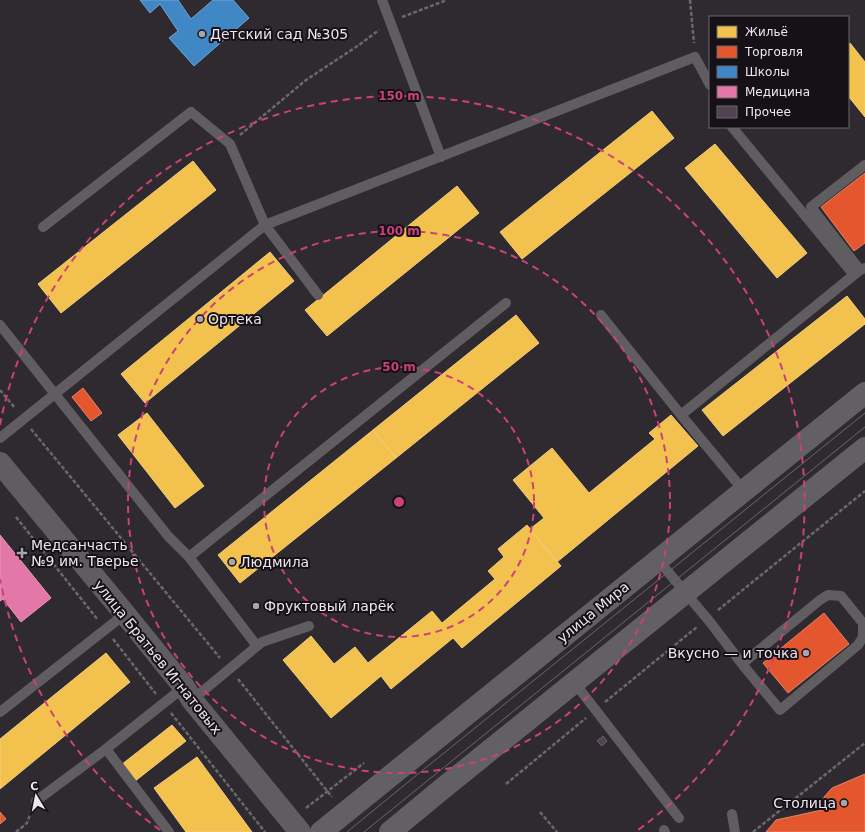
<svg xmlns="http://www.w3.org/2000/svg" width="865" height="832" font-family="'DejaVu Sans',sans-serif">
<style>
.homes{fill:#f2c14e;stroke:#f0cc7e}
.shops{fill:#e4572e;stroke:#e78268}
.schools{fill:#3f88c5;stroke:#73a4d2}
.health{fill:#e377a8;stroke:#e698bd}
.building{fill:#4f4352;stroke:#676369}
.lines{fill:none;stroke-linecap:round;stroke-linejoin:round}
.path{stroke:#6a686c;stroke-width:2.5;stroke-dasharray:4 2;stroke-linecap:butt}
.service{stroke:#605d61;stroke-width:10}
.tertiary{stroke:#605d61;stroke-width:22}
.secondary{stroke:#636063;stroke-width:22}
.tram{stroke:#686668;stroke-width:1}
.ring{fill:none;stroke:#cb4179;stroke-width:2;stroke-dasharray:7 5}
.poi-dot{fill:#aaa4ac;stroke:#161117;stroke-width:1.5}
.labels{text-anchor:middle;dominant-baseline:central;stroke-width:4;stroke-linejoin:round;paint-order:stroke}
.poi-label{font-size:14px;fill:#ede6ef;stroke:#161117;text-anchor:start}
.street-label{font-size:14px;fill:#ede6ef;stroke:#161117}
.centre{fill:#cb4179;stroke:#161117;stroke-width:2}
.ring-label{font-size:12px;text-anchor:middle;font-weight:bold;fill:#cb4179;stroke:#161117;stroke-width:4;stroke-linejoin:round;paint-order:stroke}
</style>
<rect width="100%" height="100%" fill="#2f2a30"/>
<path class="homes" d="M850,43l15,19v55l-17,-21v-51z
M652,111l22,27 -152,121 -22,-27z
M715,144l92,109 -30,25 -92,-110z
M193,161l23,29 -155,123 -23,-29z
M457,186l22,27 -152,123 -22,-26z
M270,252l24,29 -149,122 -24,-29z
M847,296l18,23v5l-142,112 -21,-26z
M516,315l23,28 -143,115 -23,-28z
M147,413l57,73 -29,22 -57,-73z
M671,415l27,31 -141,116 -27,-33 14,-11 -31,-38 39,-32 37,45 66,-54 -6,-6z
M373,430l23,28 -156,125 -22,-28z
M527,525l34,41 -99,82 -9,-10 -62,51 -10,-13 -50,42 -48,-58 28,-24 23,28 21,-17 13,16 64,-52 10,12 53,-44 -7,-8 16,-14 -6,-8z
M106,653l24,29 -130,107v-50z
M172,725l14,16 -52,41 -13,-17z
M197,757l55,75h-66l-32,-44z"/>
<path class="shops" d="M865,173v70l-11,8 -33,-44z
M83,388l19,25 -11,8 -19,-24z
M824,613l25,31 -61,49 -25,-30z
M865,774v58h-99l10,-12 46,-10 2,-13 8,-9z
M0,812l6,7 -6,5z"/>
<path class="schools" d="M140,0h38l13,19 22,-19h20l16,18 -55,48 -25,-28 9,-7 -18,-27 -10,9z"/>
<path class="health" d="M0,535l51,63 -30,24 -18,-23 -3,2z"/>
<path class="building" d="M603,736l4,5 -5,5 -5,-5z"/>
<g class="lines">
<path class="path" d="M690,0l4,43
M402,17l45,-17
M240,135l66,-55 53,-35 20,-15
M0,390l15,18
M31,429l189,229
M16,517l82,103
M718,610l147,-119
M113,639l43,55
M238,679l94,118
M605,702l92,-75
M171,713l94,119
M506,784l80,-66
M306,808l58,-45
M540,812l17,20
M16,832l11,-9 4,-11
M753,832l112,-89"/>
<path class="service" d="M382,0l59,157
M732,127l122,148
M43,227l148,-115 39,32 35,81 53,70
M860,270l-49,-63 54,-42
M601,315l80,100
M0,325l168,211 21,21 68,89
M0,438l265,-213 430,-168 15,28
M744,491l-63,-76 179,-145 5,-2
M189,557l317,-254
M658,560l52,62 32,42
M828,595l13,1 22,27v14l-5,8 -78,65 -38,-46 78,-64z
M574,682l105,136
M192,700l70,-58 47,-16
M0,712l125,-98
M36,801l70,-52
M732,814l3,18
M664,830l1,2
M169,832l-63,-83 78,-62"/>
<path class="tertiary" d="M0,463l125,151 59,73 8,13 108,132"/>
<path class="secondary" d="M321,832l544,-439
M390,832l52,-43 423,-341"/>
<path class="tram" d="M347,832l66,-54 452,-365
M364,832l501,-405"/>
</g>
<g class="ring">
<circle cx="399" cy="502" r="135"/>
<circle cx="399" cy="502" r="271"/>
<path d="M160 830A406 406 0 0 1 0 579M0 425A406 406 0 1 1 638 830"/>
</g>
<g class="poi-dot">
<circle cx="202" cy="34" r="4"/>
<circle cx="200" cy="319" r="4"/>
<path d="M20 547h4v4h4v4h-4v4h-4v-4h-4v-4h4z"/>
<circle cx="232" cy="562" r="4"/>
<circle cx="256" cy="606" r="4"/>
<circle cx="806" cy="653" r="4"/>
<circle cx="844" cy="803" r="4"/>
</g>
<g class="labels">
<g class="poi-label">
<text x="210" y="34">Детский сад №305</text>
<text x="208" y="319">Ортека</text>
<text x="31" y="545">Медсанчасть<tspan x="31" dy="16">№9 им. Тверье</tspan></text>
<text x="240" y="562">Людмила</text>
<text x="264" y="606">Фруктовый ларёк</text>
<text x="798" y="653" text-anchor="end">Вкусно — и точка</text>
<text x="836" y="803" text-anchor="end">Столица</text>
</g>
<g class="street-label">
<text transform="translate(593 612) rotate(-39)">улица Мира</text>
<text transform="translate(158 657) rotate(51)">улица Братьев Игнатовых</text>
</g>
</g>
<circle cx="399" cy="502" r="6" class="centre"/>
<g class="ring-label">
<text x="399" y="100">150 m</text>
<text x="399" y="235">100 m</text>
<text x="399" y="371">50 m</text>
</g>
<rect x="709" y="16" width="140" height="112" fill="#161117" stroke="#6c666d"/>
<rect x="717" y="26" width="20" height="12" fill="#f2c14e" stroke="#6c666d"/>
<text x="745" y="36" font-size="12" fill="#ede6ef">Жильё</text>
<rect x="717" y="46" width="20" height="12" fill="#e4572e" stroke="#6c666d"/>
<text x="745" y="56" font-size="12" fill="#ede6ef">Торговля</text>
<rect x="717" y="66" width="20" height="12" fill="#3f88c5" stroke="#6c666d"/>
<text x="745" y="76" font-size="12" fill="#ede6ef">Школы</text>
<rect x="717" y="86" width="20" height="12" fill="#e377a8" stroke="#6c666d"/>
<text x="745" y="96" font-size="12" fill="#ede6ef">Медицина</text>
<rect x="717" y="106" width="20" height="12" fill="#4f4352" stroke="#6c666d"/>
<text x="745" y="116" font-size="12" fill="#ede6ef">Прочее</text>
<g transform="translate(36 796) rotate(350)" stroke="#161117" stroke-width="3" paint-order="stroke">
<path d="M0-3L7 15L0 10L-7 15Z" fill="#ede6ef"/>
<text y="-6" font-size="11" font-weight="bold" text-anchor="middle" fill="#ede6ef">С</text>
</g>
</svg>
